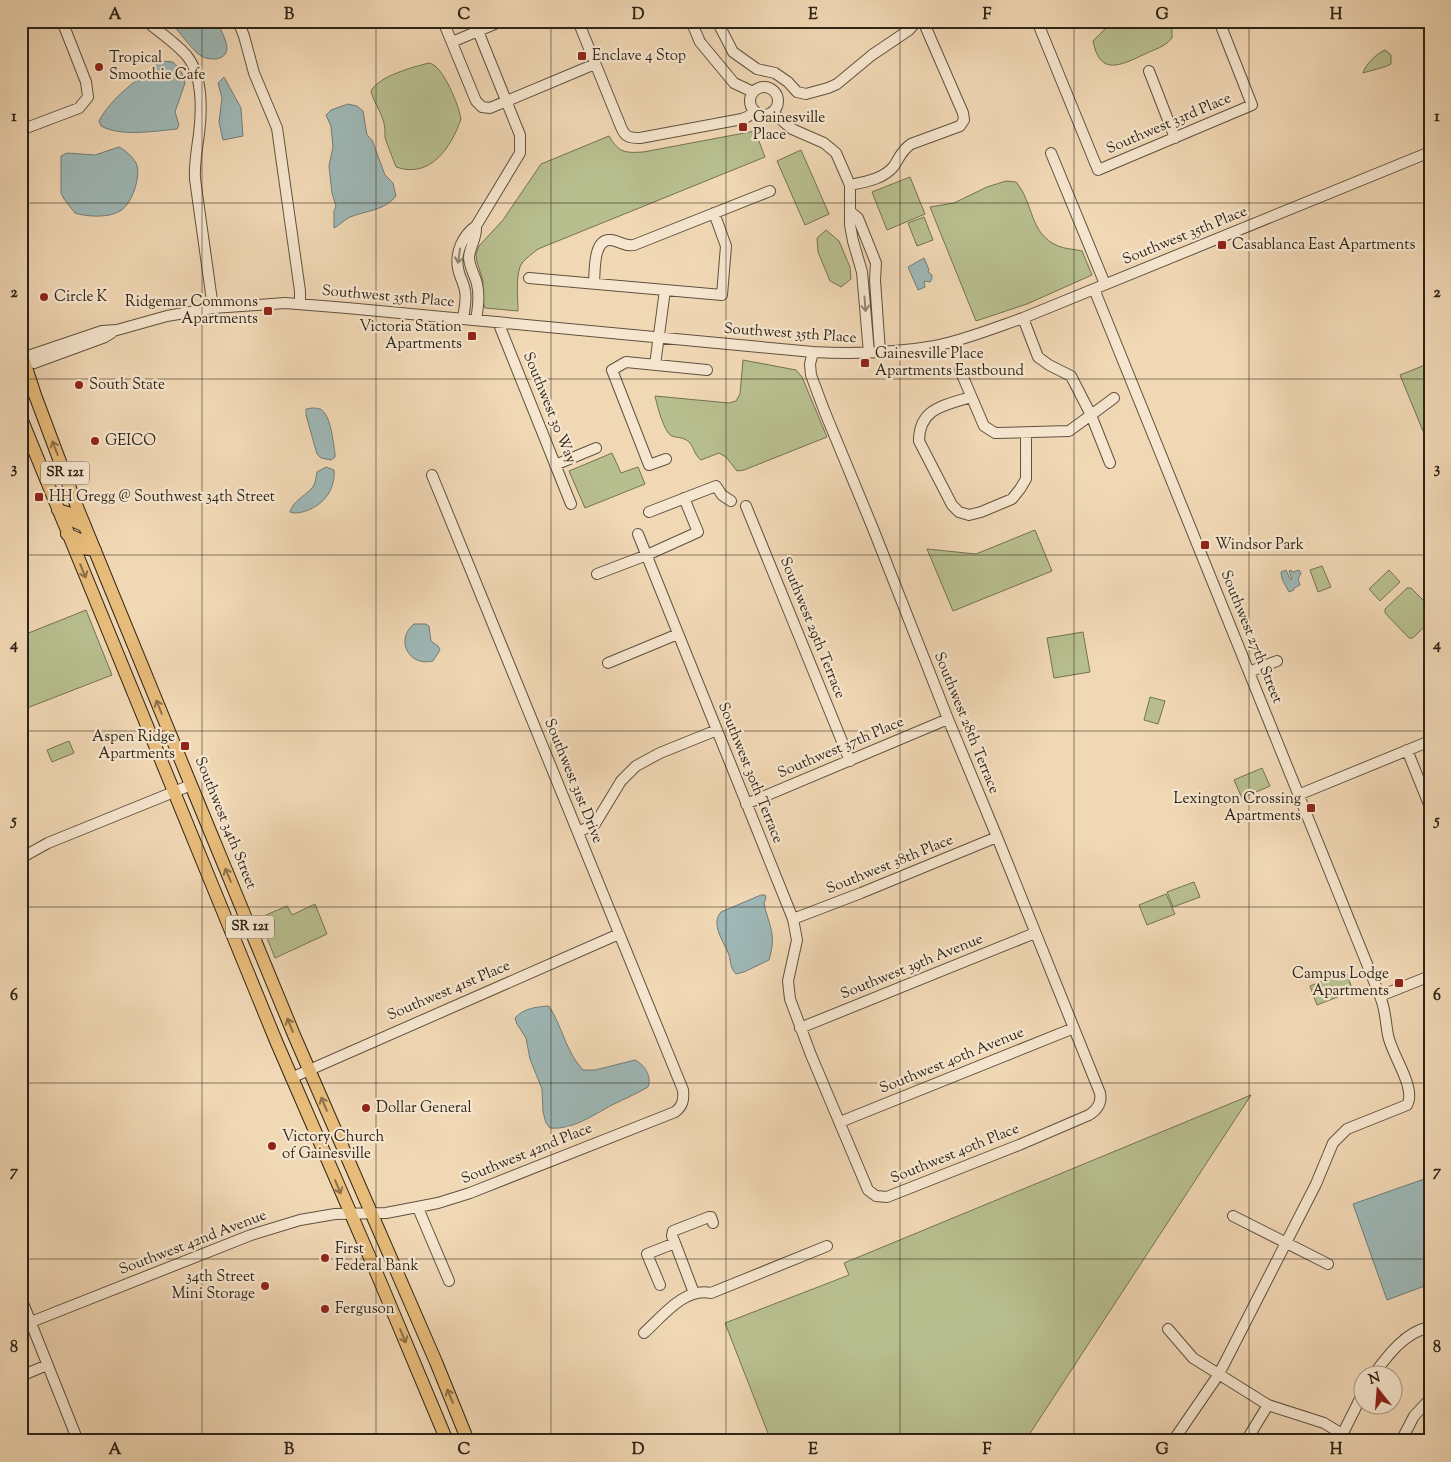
<svg xmlns="http://www.w3.org/2000/svg" width="1451" height="1462" font-family="'Sorts Mill Goudy',serif">
<style>
.green{fill:#b8bf8f;stroke:#737254}
.water{fill:#9eb8b7;stroke:#717d77}
.lines{fill:none;stroke-linecap:round;stroke-linejoin:round}
.minor-casing{stroke:#5f513f;stroke-width:12}
.major-casing{stroke:#2e2418;stroke-width:14}
.minor{stroke:#f6e6cf;stroke-width:10}
.major{stroke:#e8bc7a;stroke-width:12}
.oneway{stroke:#928574}
.oneway2{stroke:#8b7049}
.grid{fill:none;stroke:#2e2418;stroke-width:1;stroke-opacity:0.55}
.poi-dot{fill:#8f2418;stroke:#f6e6cf;stroke-width:2}
.labels{text-anchor:middle;dominant-baseline:central;stroke-width:4.5;stroke-linejoin:round;paint-order:stroke}
.shield{fill:#f6e6cf;stroke:#6a5e4f;stroke-width:1}
.shield-label{font-size:14px;font-weight:bold;fill:#2e2418}
.poi-label{font-size:15px;fill:#2e2418;stroke:#f6e6cf;text-anchor:start}
.street-label{font-size:15px;fill:#2e2418;stroke:#f6e6cf}
.neatline{fill:none;stroke:#2e2418;stroke-width:2}
.grid-label{font-size:16px;text-anchor:middle;font-weight:bold;fill:#2e2418}
</style>
<rect width="100%" height="100%" fill="#f1d8b5"/>
<filter id="stains"><feTurbulence type="fractalNoise" baseFrequency=".004" numOctaves="4"/><feColorMatrix values="0 0 0 0 .2 0 0 0 0 .09 0 0 0 0 .02 0 0 0 .5 -.17"/></filter>
<radialGradient id="worn" r=".72"><stop offset=".6" stop-color="#630" stop-opacity="0"/><stop offset="1" stop-color="#630" stop-opacity=".3"/></radialGradient>
<path class="green" d="M1125,21h43l4,5v12c-7,9 -17,11 -27,16 -24,11 -45,23 -52,-13l13,-13z
M1385,50l6,5v9c-7,4 -19,6 -28,9 2,-8 14,-20 22,-23z
M429,63c14,2 30,43 32,56 -10,29 -31,60 -65,48 -1,-3 -11,-28 -11,-30 0,-7 0,-13 -3,-20 -3,-9 -9,-16 -11,-26 8,-15 42,-24 58,-28z
M755,131l10,26 -227,92c-5,4 -12,9 -16,14 -7,10 -4,35 -4,48l-33,-3 -3,-10 1,-17 -6,-19 -1,-8 3,-8 24,-26 38,-56 68,-28c10,17 16,17 34,16z
M801,150l28,64 -24,11 -28,-64z
M910,177l15,37 -38,16 -15,-38z
M1006,181l10,1c18,21 13,52 42,64 7,3 16,3 24,5l10,24 -65,29 -51,17 -46,-114 24,-4 33,-16z
M924,217l9,23 -16,6 -9,-23z
M826,230l13,11 11,26 1,12 -10,8 -11,-6 -12,-29 -1,-14z
M743,360l53,10 6,7 25,60 -83,33 -7,1 -11,-14 -7,-4 -18,7c-7,-5 -7,-14 -13,-19 -6,-4 -10,-3 -16,-5 -8,-3 -15,-31 -17,-40l74,7 7,-2 4,-7z
M1430,363v85l-30,-73z
M612,453l9,20 17,-6 7,17 -60,24 -16,-37z
M1035,530l17,41 -99,40 -26,-62 49,5z
M1322,566l9,21 -13,5 -8,-22z
M1389,570l11,12 -20,19 -11,-12z
M1407,588h4l19,19v14l-17,17h-4l-24,-25v-4z
M86,610l26,65 -85,33 -6,-15v-57z
M1083,632l7,40 -36,6 -7,-40z
M1150,697l15,4 -7,23 -14,-4z
M69,741l5,12 -22,9 -5,-12z
M1262,768l8,18 -28,12 -8,-18z
M1194,882l6,15 -27,10 -6,-15z
M1166,894l9,20 -28,11 -8,-20z
M315,904l12,30 -52,24 -16,-40 28,-12 5,9z
M1346,972l7,19 -36,14 -7,-19z
M1251,1095l-226,346h-254l-46,-118 124,-48 -5,-12z"/>
<path class="water" d="M170,21h47c5,13 20,34 -1,38 -4,0 -11,0 -15,-3 -8,-5 -24,-27 -31,-35z
M162,61l11,1c6,6 11,12 12,21l-10,29 4,13 -2,4c-22,2 -56,8 -76,-3l-2,-5c13,-25 41,-43 63,-60z
M224,77l17,31 2,28 -20,4 -4,-18 3,-24 -4,-15z
M348,104l9,2 6,5 4,24 5,5 13,35 8,8 3,13c-10,14 -31,15 -46,21 -6,3 -10,8 -16,11v-17l2,-5 -4,-13 -3,-27 4,-19 -2,-21 -5,-11 5,-5z
M119,147c6,3 14,10 17,16 6,11 -4,42 -16,48 -11,7 -33,6 -45,2l-11,-14 -3,-6v-37l6,-3 28,2z
M924,258l5,12 -1,2 4,3v3l-2,4 -6,-1 1,6 -7,3 -10,-23z
M312,408c2,0 5,0 8,1 11,5 13,33 15,44v4l-4,3 -10,-2 -4,-4 -11,-39v-6z
M326,467l8,3c1,9 -2,20 -8,27 -6,9 -25,19 -36,15 3,-11 15,-16 22,-24 4,-5 4,-11 5,-16z
M1286,570l4,9h2l-3,-8 1,-1 3,2 6,-2 2,3 -3,6 2,6 -6,3v2l-5,2 -7,-13 -1,-7z
M414,624h12l3,2 2,15 7,5 2,4 -7,11c-25,6 -38,-22 -19,-37z
M761,895h4l1,3 -2,5c5,24 13,30 5,57l-25,12 -8,2c-6,-6 -5,-12 -7,-19 -5,-13 -19,-31 -8,-43z
M549,1006c13,20 17,46 34,64h12l40,-10c10,5 17,17 13,27 -12,7 -24,12 -36,18 -19,10 -39,25 -62,23l-4,-5 -3,-11 -1,-23 -12,-30 -4,-21 -9,-14 -2,-6c9,-10 21,-11 34,-12z
M1430,1177v107l-43,16 -34,-96z"/>
<g class="lines">
<defs>
<path id="minor" d="M146,21c13,11 30,22 41,35 16,20 15,53 12,78 -2,15 -5,30 -4,45l18,129
M238,21l6,15 10,37 23,55 23,163v13
M443,21l33,80 6,6 8,1 105,-44
M578,21l43,106c4,10 8,11 19,11l102,-19 5,-2 8,-6
M691,21l9,21 34,41 19,9
M717,21l16,31 24,17 18,4 13,9 9,10 9,2 22,-6 9,-4 35,-29 37,-25 8,-9
M1037,21l61,149 154,-65 -33,-84
M452,42l50,-21
M1149,71l26,67
M750 101a14 14 0 1 1 28 0a14 14 0 1 1-28 0Z
M772,112l20,17 32,14 12,10 14,32v40l3,16 9,31 7,81
M21,130l58,-22 9,-11 -2,-15 -24,-61
M1051,153l54,131
M850,185c15,-3 34,-6 44,-19 6,-9 7,-15 17,-22l49,-18 4,-6 -1,-7 -40,-92
M851,212l7,6 18,45 -1,17 5,72
M529,278l193,17 4,-49 -12,-33
M594,283c1,-12 -1,-45 17,-43 9,1 14,7 23,5l136,-54
M1094,289l286,707c6,15 5,24 8,39 3,19 29,53 19,70l-60,24 -14,14 -17,41 -97,190 -46,67
M463,319c1,-9 4,-19 2,-28 -1,-8 -6,-15 -7,-23 -3,-16 5,-33 18,-42l44,-73v-18l-42,-104
M476,320c2,-11 4,-24 1,-36 -2,-9 -8,-17 -8,-27 1,-11 8,-19 7,-31
M498,322l73,182
M23,360l11,3 71,-26 8,-5
M21,361l10,-6 71,-24 15,-1 50,-14 46,-8 72,-5 62,5 466,44c41,2 82,1 122,-6 30,-6 59,-18 88,-28l407,-166
M655,365l10,-75
M960,370l24,56 11,7 74,-2 22,-16 -20,-39 -22,-11 -11,-8 -15,-39
M971,397c-26,8 -52,11 -52,44l33,64 7,7 10,3 12,-3 31,-13 8,-10 6,-10v-45
M666,459l-17,6 -37,-95 14,-8 81,8
M1110,463l-19,-48 23,-17
M555,465l41,-17
M746,506l104,255
M649,512l67,-26 6,9 9,6
M638,534l155,385 4,21 -9,41 2,18 21,56 57,135 8,6 11,1 132,-52 70,-30c8,-5 13,-12 11,-22l-103,-256 -49,-118 -74,-188 -50,-121 -13,-35 -1,-11 3,-12
M597,574l50,-19 51,-23 -14,-34
M608,663l70,-29
M1249,672l28,-11
M1407,750l23,57
M1298,795l132,-54
M746,804l202,-85
M578,832l17,-8 26,-43 15,-15 24,-13 57,-23
M21,858l27,-15 143,-58
M793,919l68,-26 136,-56
M1380,996l50,-20
M800,1028l235,-95
M291,1078l328,-144
M840,1122l234,-94
M418,1208l31,73
M1233,1216l95,48
M675,1243l-3,-7 1,-5 36,-14h2l2,6
M660,1285l-13,-31 28,-11 19,50
M21,1298l57,143
M31,1322l220,-87 49,-15 35,-6 51,-1 52,-10 32,-10 205,-81c8,-6 9,-13 8,-22l-251,-615
M1168,1329l25,29 75,47 56,18 18,11
M644,1333c18,-16 40,-46 67,-40l116,-47
M1374,1374c14,-19 31,-42 56,-47
M21,1376l26,-11
M1246,1441l22,-36
M1339,1441l25,-50
M1401,1441l13,-25 16,-17"/>
<path id="major" d="M21,352l14,43 42,112 114,278 103,250 142,327 32,79
M21,418l255,623 101,233 70,167
M58,510l10,3 4,7 13,6
M67,534l13,6 3,8 12,2"/>
</defs>
<use href="#minor" class="minor-casing"/>
<use href="#major" class="major-casing"/>
<use href="#minor" class="minor"/>
<use href="#major" class="major"/>
</g>
<defs><path id="oneway-shaft" d="M-6 0H5M1.5-3L5.5 0L1.5 3" fill="none" stroke-width="1.6" stroke-linecap="round" stroke-linejoin="round" transform="scale(1.25)"/></defs>
<g class="oneway">
<use href="#oneway-shaft" transform="translate(459 256) rotate(98)"/>
<use href="#oneway-shaft" transform="translate(865 304) rotate(86)"/>
</g>
<g class="oneway2">
<use href="#oneway-shaft" transform="translate(55 448) rotate(-111)"/>
<use href="#oneway-shaft" transform="translate(83 571) rotate(68)"/>
<use href="#oneway-shaft" transform="translate(159 707) rotate(-112)"/>
<use href="#oneway-shaft" transform="translate(228 875) rotate(-113)"/>
<use href="#oneway-shaft" transform="translate(290 1025) rotate(-112)"/>
<use href="#oneway-shaft" transform="translate(324 1104) rotate(-113)"/>
<use href="#oneway-shaft" transform="translate(338 1187) rotate(67)"/>
<use href="#oneway-shaft" transform="translate(403 1336) rotate(67)"/>
<use href="#oneway-shaft" transform="translate(450 1396) rotate(-112)"/>
</g>
<path class="grid" d="M202,21v1420M376,21v1420M551,21v1420M726,21v1420M900,21v1420M1074,21v1420M1249,21v1420M21,203h1409M21,379h1409M21,555h1409M21,731h1409M21,907h1409M21,1083h1409M21,1259h1409"/>
<g class="poi-dot">
<rect x="577" y="51" width="10" height="10" rx="2.5"/>
<circle cx="99" cy="67" r="5"/>
<rect x="738" y="122" width="10" height="10" rx="2.5"/>
<rect x="1217" y="240" width="10" height="10" rx="2.5"/>
<circle cx="44" cy="297" r="5"/>
<rect x="263" y="306" width="10" height="10" rx="2.5"/>
<rect x="467" y="331" width="10" height="10" rx="2.5"/>
<rect x="860" y="358" width="10" height="10" rx="2.5"/>
<circle cx="79" cy="385" r="5"/>
<circle cx="95" cy="441" r="5"/>
<rect x="34" y="492" width="10" height="10" rx="2.5"/>
<rect x="1200" y="540" width="10" height="10" rx="2.5"/>
<rect x="180" y="741" width="10" height="10" rx="2.5"/>
<rect x="1306" y="803" width="10" height="10" rx="2.5"/>
<rect x="1394" y="978" width="10" height="10" rx="2.5"/>
<circle cx="366" cy="1108" r="5"/>
<circle cx="272" cy="1146" r="5"/>
<circle cx="325" cy="1258" r="5"/>
<circle cx="265" cy="1286" r="5"/>
<circle cx="325" cy="1309" r="5"/>
</g>
<g class="labels">
<g class="shield">
<rect x="41" y="461.5" width="48" height="23" rx="4"/>
<rect x="226" y="915.5" width="48" height="23" rx="4"/>
</g>
<g class="shield-label">
<text x="65" y="473">SR 121</text>
<text x="250" y="927">SR 121</text>
</g>
<g class="poi-label">
<text x="592" y="56">Enclave 4 Stop</text>
<text x="109" y="58">Tropical<tspan x="109" dy="17">Smoothie Cafe</tspan></text>
<text x="753" y="118">Gainesville<tspan x="753" dy="17">Place</tspan></text>
<text x="1232" y="245">Casablanca East Apartments</text>
<text x="54" y="297">Circle K</text>
<text x="258" y="302" text-anchor="end">Ridgemar Commons<tspan x="258" dy="17">Apartments</tspan></text>
<text x="462" y="327" text-anchor="end">Victoria Station<tspan x="462" dy="17">Apartments</tspan></text>
<text x="875" y="354">Gainesville Place<tspan x="875" dy="17">Apartments Eastbound</tspan></text>
<text x="89" y="385">South State</text>
<text x="105" y="441">GEICO</text>
<text x="49" y="497">HH Gregg @ Southwest 34th Street</text>
<text x="1215" y="545">Windsor Park</text>
<text x="175" y="737" text-anchor="end">Aspen Ridge<tspan x="175" dy="17">Apartments</tspan></text>
<text x="1301" y="799" text-anchor="end">Lexington Crossing<tspan x="1301" dy="17">Apartments</tspan></text>
<text x="1389" y="974" text-anchor="end">Campus Lodge<tspan x="1389" dy="17">Apartments</tspan></text>
<text x="376" y="1108">Dollar General</text>
<text x="282" y="1137">Victory Church<tspan x="282" dy="17">of Gainesville</tspan></text>
<text x="335" y="1249">First<tspan x="335" dy="17">Federal Bank</tspan></text>
<text x="255" y="1277" text-anchor="end">34th Street<tspan x="255" dy="17">Mini Storage</tspan></text>
<text x="335" y="1309">Ferguson</text>
</g>
<g class="street-label">
<text transform="translate(1169 124) rotate(-23)">Southwest 33rd Place</text>
<text transform="translate(1185 236) rotate(-22)">Southwest 35th Place</text>
<text transform="translate(388 297) rotate(5)">Southwest 35th Place</text>
<text transform="translate(790 334) rotate(4)">Southwest 35th Place</text>
<text transform="translate(549 408) rotate(68)">Southwest 30 Way</text>
<text transform="translate(812 628) rotate(68)">Southwest 29th Terrace</text>
<text transform="translate(1251 637) rotate(68)">Southwest 27th Street</text>
<text transform="translate(966 723) rotate(68)">Southwest 28th Terrace</text>
<text transform="translate(841 748) rotate(-23)">Southwest 37th Place</text>
<text transform="translate(750 773) rotate(68)">Southwest 30th Terrace</text>
<text transform="translate(573 781) rotate(68)">Southwest 31st Drive</text>
<text transform="translate(225 823) rotate(68)">Southwest 34th Street</text>
<text transform="translate(890 865) rotate(-22)">Southwest 38th Place</text>
<text transform="translate(912 967) rotate(-22)">Southwest 39th Avenue</text>
<text transform="translate(449 991) rotate(-23)">Southwest 41st Place</text>
<text transform="translate(952 1061) rotate(-22)">Southwest 40th Avenue</text>
<text transform="translate(527 1154) rotate(-22)">Southwest 42nd Place</text>
<text transform="translate(955 1154) rotate(-22)">Southwest 40th Place</text>
<text transform="translate(193 1243) rotate(-21)">Southwest 42nd Avenue</text>
</g>
</g>
<rect width="1451" height="1462" fill="none" stroke="#f1d8b5" stroke-width="55"/>
<g transform="translate(1378 1390) rotate(343)"><circle r="24" fill="#f6e6cf" stroke="#a69886"/>
<path d="M0-4L9 19L0 12L-9 19Z" fill="#8f2418"/>
<text y="-8" font-size="14" font-weight="bold" text-anchor="middle" fill="#2e2418">N</text>
</g>
<rect x="28" y="28" width="1396" height="1406" class="neatline"/>
<g class="grid-label">
<text x="115" y="19">A</text>
<text x="289" y="19">B</text>
<text x="464" y="19">C</text>
<text x="638" y="19">D</text>
<text x="813" y="19">E</text>
<text x="987" y="19">F</text>
<text x="1162" y="19">G</text>
<text x="1336" y="19">H</text>
<text x="14" y="121">1</text>
<text x="1437" y="121">1</text>
<text x="14" y="297">2</text>
<text x="1437" y="297">2</text>
<text x="14" y="473">3</text>
<text x="1437" y="473">3</text>
<text x="14" y="649">4</text>
<text x="1437" y="649">4</text>
<text x="14" y="825">5</text>
<text x="1437" y="825">5</text>
<text x="14" y="1000">6</text>
<text x="1437" y="1000">6</text>
<text x="14" y="1176">7</text>
<text x="1437" y="1176">7</text>
<text x="14" y="1352">8</text>
<text x="1437" y="1352">8</text>
<text x="115" y="1454">A</text>
<text x="289" y="1454">B</text>
<text x="464" y="1454">C</text>
<text x="638" y="1454">D</text>
<text x="813" y="1454">E</text>
<text x="987" y="1454">F</text>
<text x="1162" y="1454">G</text>
<text x="1336" y="1454">H</text>
</g>
<rect width="100%" height="100%" filter="url(#stains)"/>
<rect width="100%" height="100%" fill="url(#worn)"/>
</svg>
